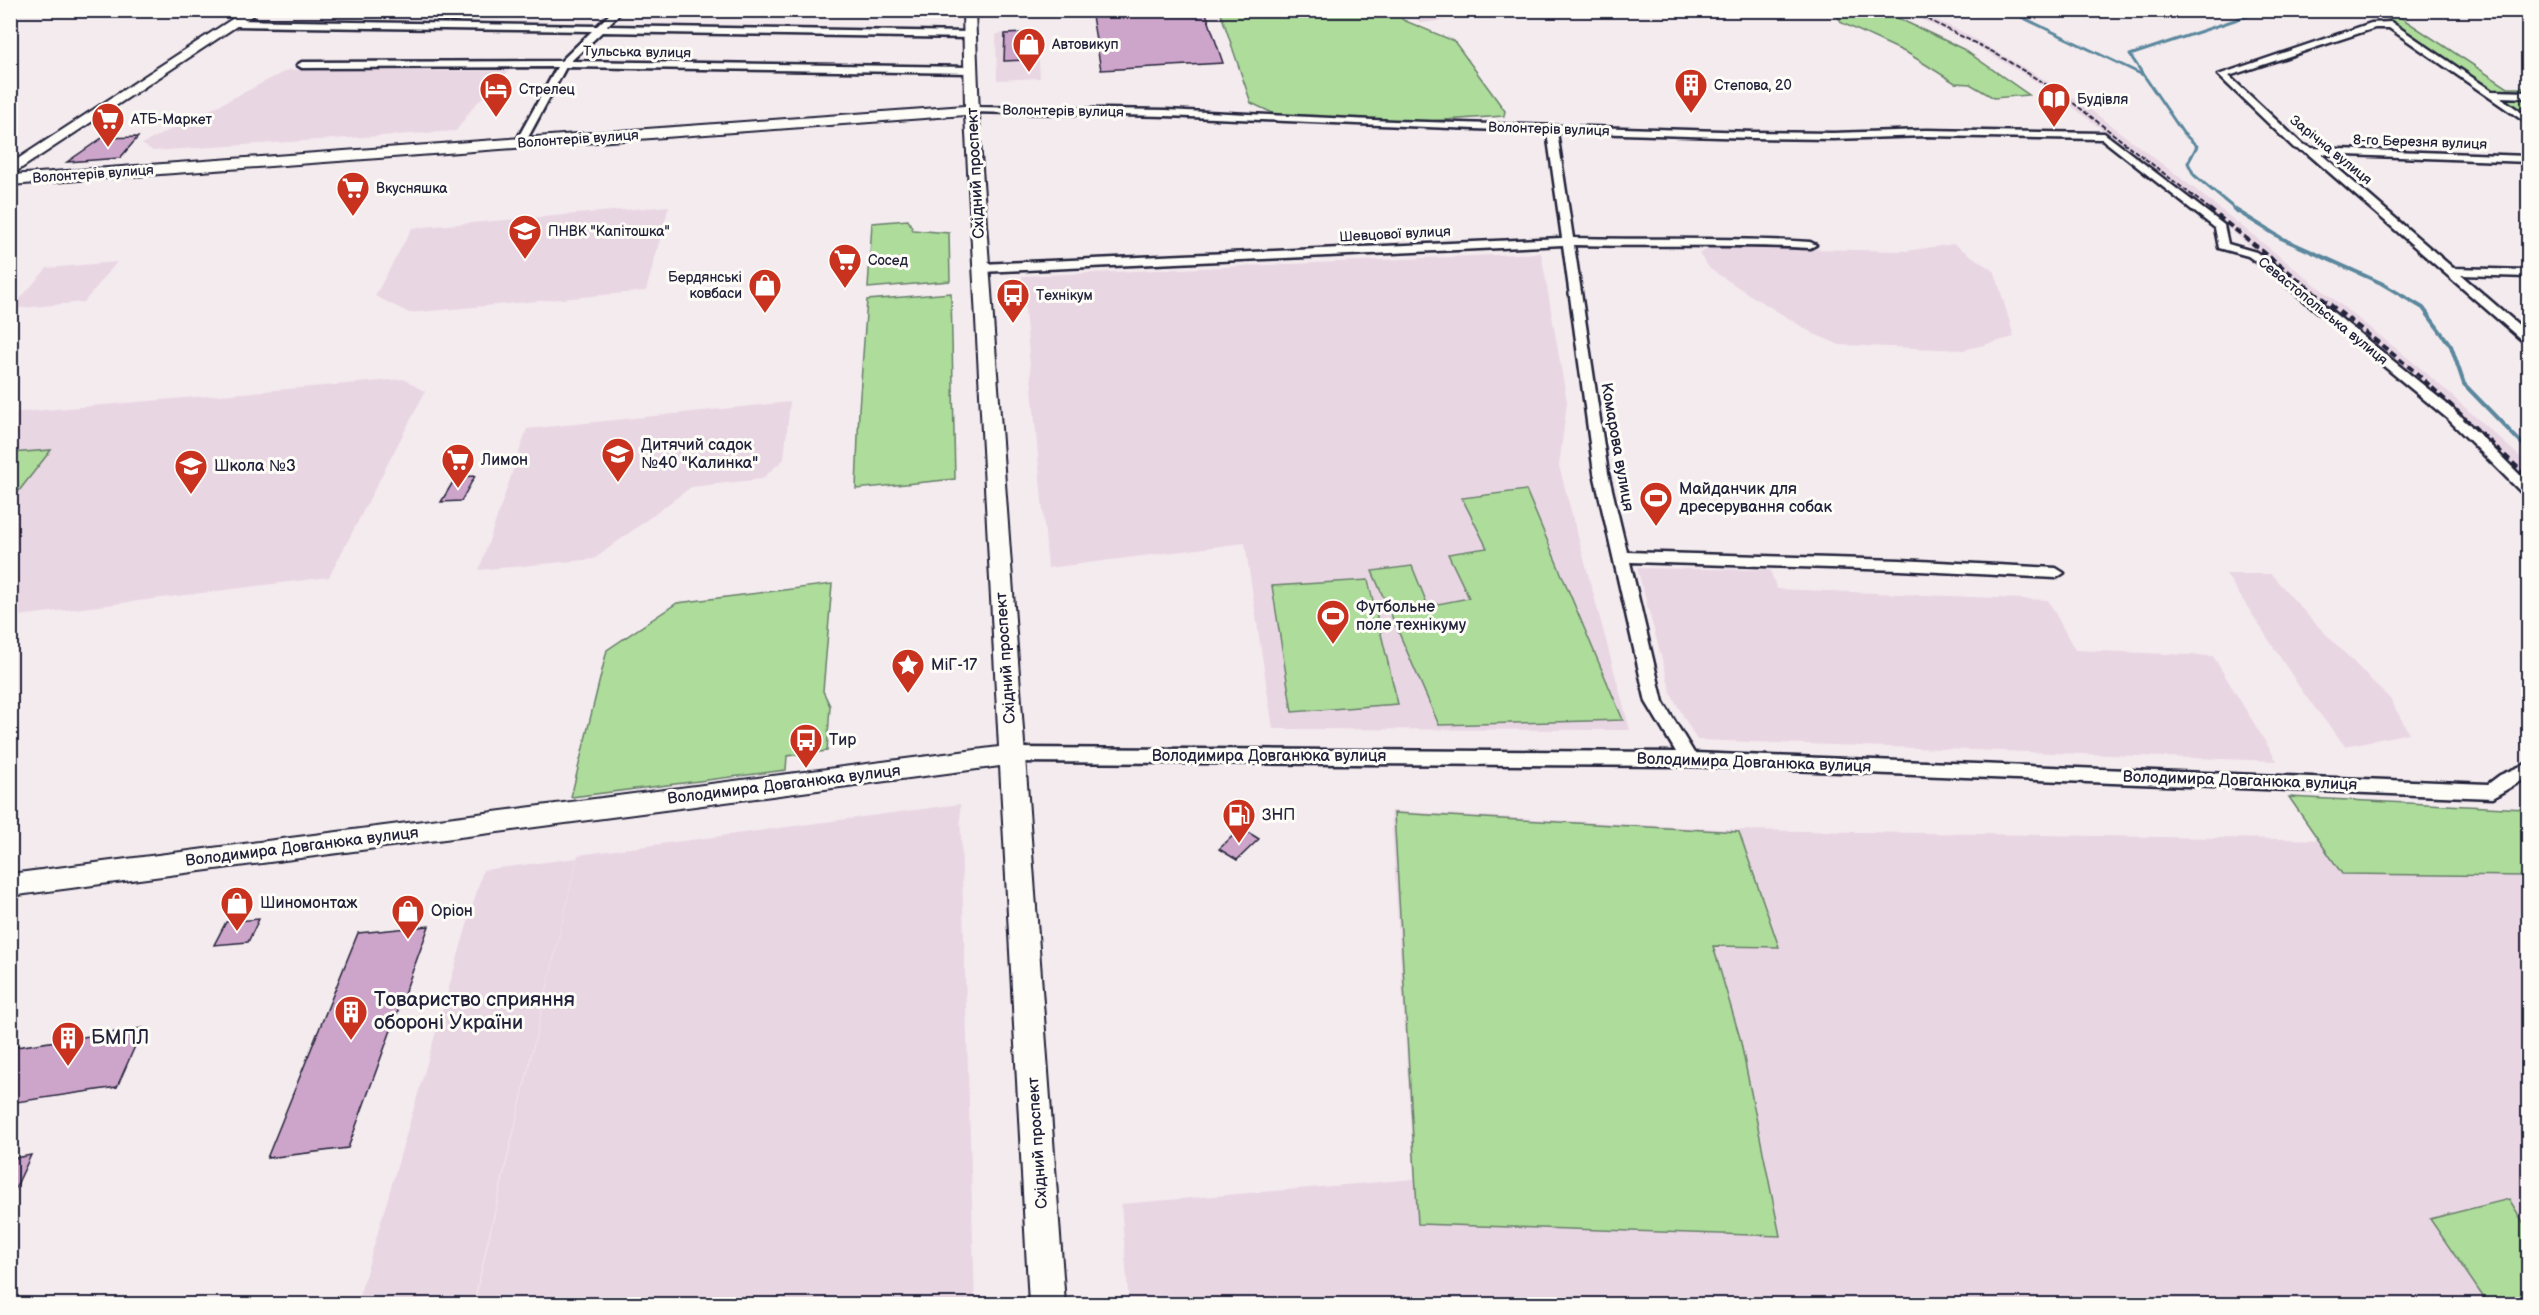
<svg xmlns="http://www.w3.org/2000/svg" width="2539" height="1315" font-family="'Balsamiq Sans',sans-serif">
<style>
.built{fill:#e9d6e3}
.green{fill:#addc9b;stroke:#687f6b;stroke-width:1.5}
.lines{fill:none;stroke-linecap:round;stroke-linejoin:round}
.stream-far1{stroke:#5a879d;stroke-width:3}
.stream{stroke:#5a879d;stroke-width:4}
.building{fill:#cea5ca;stroke:#22223b;stroke-width:1.5}
.street-casing{stroke:#22223b;stroke-width:5}
.secondary-casing{stroke:#22223b;stroke-width:4}
.street{fill:#fdfcf7;fill-rule:evenodd}
.secondary{fill:#fdfcf7;fill-rule:evenodd}
.rail-far1{stroke:#22223b;stroke-width:2;stroke-dasharray:5 2;stroke-linecap:butt}
.rail{stroke:#22223b;stroke-width:4;stroke-dasharray:7 4;stroke-linecap:butt}
.labels{text-anchor:middle;dominant-baseline:central;stroke-width:6;stroke-linejoin:round;paint-order:stroke}
.far-poi-label{font-size:14px;fill:#22223b;stroke:#fdfcf7;text-anchor:start}
.far-street-label{font-size:14px;fill:#22223b;stroke:#fdfcf7}
.street-label{font-size:16px;fill:#22223b;stroke:#fdfcf7}
.poi-label{font-size:16px;fill:#22223b;stroke:#fdfcf7;text-anchor:start}
.near-poi-label{font-size:20px;fill:#22223b;stroke:#fdfcf7;text-anchor:start}
</style>
<rect width="100%" height="100%" fill="#f4ebee"/>
<filter id="ink" filterUnits="userSpaceOnUse"><feTurbulence type="fractalNoise" baseFrequency=".0167" numOctaves="2"/><feDisplacementMap in="SourceGraphic" scale="12" xChannelSelector="R" yChannelSelector="G"/><feConvolveMatrix kernelMatrix="1 2 1 2 8 2 1 2 1" color-interpolation-filters="sRGB"/></filter>
<g filter="url(#ink)">
<path class="built" d="M1408,11h70l3,5 -60,7z
M1903,11h14l47,22 78,45 42,27 107,81 232,184 105,94v26l-125,-120 -245,-199 -111,-83 -75,-45z
M1037,31l3,47 -43,2 -1,-46z
M288,70l221,1 -35,35 -18,25 -303,20 -11,-7z
M669,206l-23,85 -237,22 -34,-17 37,-68z
M1954,244l41,28 19,65 -50,13 -124,-5 -26,-11 -64,-39 -40,-26 -11,-15 11,-7 196,4z
M1541,253l26,149 -8,64 71,264 -357,-1 -28,-186 -197,25 -26,-292z
M117,262l-33,40 -73,7 36,-41z
M404,379l21,13 -96,185 -318,40 -1,-204z
M790,402l-6,57 -22,20 -71,8 -97,72 -115,11 48,-141z
M1637,568l133,2 7,19 271,11 27,50 138,6 64,105 -580,-21 -25,-44z
M2226,574h45l40,45 79,80 19,34 -64,13 -41,-52z
M960,804l15,500h-501l104,-449z
M1391,811l348,19 789,13v461h-1399l-8,-100 293,-25z
M577,858l-104,446h-116l126,-434z"/>
<path class="green" d="M1220,11h176l7,9 51,21 51,70 -1,5 -90,6 -137,-7 -26,-12z
M1834,11h49l80,38 66,46 -35,3 -24,-14 -15,-1 -46,-29 -67,-31z
M2377,11h14l117,77h20v28z
M908,220l5,10 36,3 1,48 -82,7 4,-65z
M951,293l4,186 -99,10 3,-80 8,-109z
M51,450l-40,51v-48z
M1526,490l97,230 -184,5 -67,-154 40,-5 16,40 41,-8 -21,-44 39,-6 -25,-50z
M1368,580l30,124 -106,8 -20,-126z
M832,584l-9,107 7,15 -3,45 -40,5 -1,14 -215,27 36,-147 70,-47z
M2289,797l236,12 3,2v65l-186,-2z
M1394,813l345,19 40,115 -66,-1 27,92 40,198 -362,-12z
M2509,1199l19,31v74h-40l-58,-85z"/>
<g class="lines">
<path class="stream-far1" d="M2007,10l136,65
M2236,210l-42,-35 -6,-12 9,-17 -14,-13 -53,-78 135,-45"/>
<path class="stream" d="M2234,209l47,29 100,45 42,25 28,38 13,38 64,66"/>
</g>
<path class="building" d="M1091,10h114l18,53 -122,7z
M1025,33v27l-21,1 1,-27z
M138,137l-18,21 -53,4 35,-24z
M475,476l-14,25 -20,1 15,-25z
M1241,828l18,11 -22,21 -18,-11z
M259,919l-11,23 -34,3 12,-23z
M429,926l-81,222 -81,10 91,-225z
M143,1028l-26,59 -107,16v-55z
M31,1155l-21,45v-41z"/>
<g class="lines">
<defs>
<path id="street" d="M614,10h9l-16,16 363,6 4,3 -4,3 -368,-6 -31,29 400,6 5,3 -5,3 -405,-6 -41,76 -5,3 -5,-3 42,-76 -255,1 -5,-3 5,-3 259,-1 31,-30 -356,-5 -4,-3 4,-3 361,6z
M2391,22l101,69 36,1v6l-28,-1 28,20v7l-139,-96h-14l-146,48 73,68 10,4 216,8v6l-207,-8 132,114 75,2v7l-67,-2 67,58v10l-4,-1 -217,-189 -13,-5 -76,-73 153,-52z
M972,107l194,3 228,11 359,11 80,1 93,-3 178,3 120,92 4,19 28,8 17,12 185,149 70,70v12l-5,-1 -75,-75 -183,-151 -17,-12 -29,-8 -4,-20 -113,-89 -176,-3 -93,3 -80,-1 -196,-6 16,106c79,2 158,-1 237,4l6,3 -6,3c-79,-4 -157,-1 -236,-3l34,228 19,79 273,8 156,8 8,5 -8,5 -156,-8 -270,-8 33,140 31,51 794,31 12,-9 28,-12v14l-36,21 -803,-32 -677,-4 -6,-2 -3,-5 3,-5 6,-2 664,4 -30,-50 -52,-229 -31,-228 -582,27 -6,-4 6,-4 581,-26 -15,-106 -381,-16 -197,-4v-4z"/>
<path id="secondary" d="M246,10h15l-250,165 954,-69 -2,-96h12l5,131 85,1163h-36l-29,-538 -990,130v-22l989,-127 -34,-632 -955,70v-21z"/>
</defs>
<use href="#street" class="street-casing"/>
<use href="#secondary" class="secondary-casing"/>
<use href="#street" class="street"/>
<use href="#secondary" class="secondary"/>
<path class="rail-far1" d="M1909,10l84,42 70,43 148,115"/>
<path class="rail" d="M2209,209l204,161 115,107"/>
</g>
</g>
<defs>
<symbol id="shop-pin" viewBox="-11 -11 22 30"><path d="M0 17L-7.5 6A9.5 9.5 0 1 1 7.5 6Z" fill="#c8321e" stroke="#fdfcf7"/><path d="M-5-2.5h2.3a2.7 3.5 0 0 1 5.4 0H5L5.5 6h-11ZM-1.5-2.5h3a1.5 2.3 0 0 0-3 0Z" fill="#fff"/></symbol>
<symbol id="building-pin" viewBox="-11 -11 22 30"><path d="M0 17L-7.5 6A9.5 9.5 0 1 1 7.5 6Z" fill="#c8321e" stroke="#fdfcf7"/><path d="M-4-6H4V6H1V3H-1V6H-4ZM-2.5-4.3h1.7v1.8h-1.7ZM.8-4.3h1.7v1.8H.8ZM-2.5-1h1.7V.8h-1.7ZM.8-1h1.7V.8H.8Z" fill="#fff"/></symbol>
<symbol id="hotel-pin" viewBox="-11 -11 22 30"><path d="M0 17L-7.5 6A9.5 9.5 0 1 1 7.5 6Z" fill="#c8321e" stroke="#fdfcf7"/><path d="M-6-4.5h1.5V1H6V5H4.5V3h-9V5H-6ZM-4 0a1.8 1.8 0 1 1 3.6 0ZM.5 0V-2.5h3Q6-2.5 6 0Z" fill="#fff"/></symbol>
<symbol id="library-pin" viewBox="-11 -11 22 30"><path d="M0 17L-7.5 6A9.5 9.5 0 1 1 7.5 6Z" fill="#c8321e" stroke="#fdfcf7"/><path d="M-6-4Q-3-5.5-.7-3.5V5Q-3 3-6 4ZM6-4Q3-5.5 .7-3.5V5Q3 3 6 4Z" fill="#fff"/></symbol>
<symbol id="supermarket-pin" viewBox="-11 -11 22 30"><path d="M0 17L-7.5 6A9.5 9.5 0 1 1 7.5 6Z" fill="#c8321e" stroke="#fdfcf7"/><path d="M-6-5.5h2.5l.6 2H6L4.5 2H-2.5L-4.4-4H-6ZM-1.5 3.2a1.3 1.3 0 1 0 .1 0ZM3 3.2a1.3 1.3 0 1 0 .1 0Z" fill="#fff"/></symbol>
<symbol id="school-pin" viewBox="-11 -11 22 30"><path d="M0 17L-7.5 6A9.5 9.5 0 1 1 7.5 6Z" fill="#c8321e" stroke="#fdfcf7"/><path d="M0-5L7-2L0 1L-7-2ZM-4 1L0 2.5L4 1V4Q0 6-4 4Z" fill="#fff"/></symbol>
<symbol id="bus-pin" viewBox="-11 -11 22 30"><path d="M0 17L-7.5 6A9.5 9.5 0 1 1 7.5 6Z" fill="#c8321e" stroke="#fdfcf7"/><path d="M-5-6H5V4H4V6H2V4H-2V6H-4V4H-5ZM-3.5-4V0h7V-4ZM-3.5 1.2v1.5H-2V1.2ZM2 1.2v1.5H3.5V1.2Z" fill="#fff"/></symbol>
<symbol id="stadium-pin" viewBox="-11 -11 22 30"><path d="M0 17L-7.5 6A9.5 9.5 0 1 1 7.5 6Z" fill="#c8321e" stroke="#fdfcf7"/><path d="M0-5a6.5 5 0 1 0 0 10a6.5 5 0 1 0 0-10ZM-3.5-1.8h7v3.6h-7Z" fill="#fff"/></symbol>
<symbol id="sight-pin" viewBox="-11 -11 22 30"><path d="M0 17L-7.5 6A9.5 9.5 0 1 1 7.5 6Z" fill="#c8321e" stroke="#fdfcf7"/><path d="M0-6L1.8-2.2L6-1.7L2.9 1.2L3.7 5.4L0 3.3L-3.7 5.4L-2.9 1.2L-6-1.7L-1.8-2.2Z" fill="#fff"/></symbol>
<symbol id="fuel-pin" viewBox="-11 -11 22 30"><path d="M0 17L-7.5 6A9.5 9.5 0 1 1 7.5 6Z" fill="#c8321e" stroke="#fdfcf7"/><path d="M-5.5-6h7V0h2V4h1.3V-2.5L3-4.5l.8-.8L6-3V5H2.5V1h-1V6h-7ZM-4.2-4.7v3.2H.2V-4.7Z" fill="#fff"/></symbol>
</defs>
<g fill-rule="evenodd">
<use href="#shop-pin" x="1010" y="25" width="38" height="52"/>
<use href="#building-pin" x="1672" y="66" width="38" height="52"/>
<use href="#hotel-pin" x="477" y="70" width="38" height="52"/>
<use href="#library-pin" x="2035" y="80" width="38" height="52"/>
<use href="#supermarket-pin" x="89" y="100" width="38" height="52"/>
<use href="#supermarket-pin" x="334" y="169" width="38" height="52"/>
<use href="#school-pin" x="506" y="212" width="38" height="52"/>
<use href="#supermarket-pin" x="826" y="241" width="38" height="52"/>
<use href="#shop-pin" x="746" y="266" width="38" height="52"/>
<use href="#bus-pin" x="994" y="276" width="38" height="52"/>
<use href="#school-pin" x="599" y="435" width="38" height="52"/>
<use href="#supermarket-pin" x="439" y="441" width="38" height="52"/>
<use href="#school-pin" x="172" y="447" width="38" height="52"/>
<use href="#stadium-pin" x="1637" y="479" width="38" height="52"/>
<use href="#stadium-pin" x="1314" y="597" width="38" height="52"/>
<use href="#sight-pin" x="889" y="646" width="38" height="52"/>
<use href="#bus-pin" x="787" y="721" width="38" height="52"/>
<use href="#fuel-pin" x="1220" y="796" width="38" height="52"/>
<use href="#shop-pin" x="218" y="884" width="38" height="52"/>
<use href="#shop-pin" x="389" y="892" width="38" height="52"/>
<use href="#building-pin" x="332" y="993" width="38" height="52"/>
<use href="#building-pin" x="49" y="1019" width="38" height="52"/>
</g>
<g class="labels">
<g class="far-poi-label">
<text x="1052" y="44">Автовикуп</text>
<text x="1714" y="85">Степова, 20</text>
<text x="519" y="89">Стрелец</text>
<text x="2077" y="99">Будівля</text>
<text x="131" y="119">АТБ-Маркет</text>
<text x="376" y="188">Вкусняшка</text>
<text x="548" y="231">ПНВК "Капітошка"</text>
<text x="868" y="260">Сосед</text>
<text x="742" y="277" text-anchor="end">Бердянські<tspan x="742" dy="16">ковбаси</tspan></text>
<text x="1036" y="295">Технікум</text>
</g>
<g class="far-street-label">
<text transform="translate(637 52) rotate(1)">Тульська вулиця</text>
<text transform="translate(1063 111) rotate(1)">Волонтерів вулиця</text>
<text transform="translate(1549 129) rotate(2)">Волонтерів вулиця</text>
<text transform="translate(578 139) rotate(-4)">Волонтерів вулиця</text>
<text transform="translate(2420 142) rotate(2)">8-го Березня вулиця</text>
<text transform="translate(2331 150) rotate(39)">Зарічна вулиця</text>
<text transform="translate(93 174) rotate(-4)">Волонтерів вулиця</text>
<text transform="translate(1395 234) rotate(-3)">Шевцової вулиця</text>
<text transform="translate(2323 311) rotate(39)">Севастопольська вулиця</text>
</g>
<g class="street-label">
<text transform="translate(976 173) rotate(-93)">Східний проспект</text>
<text transform="translate(1617 447) rotate(80)">Комарова вулиця</text>
<text transform="translate(1006 658) rotate(-94)">Східний проспект</text>
<text x="1269" y="756">Володимира Довганюка вулиця</text>
<text transform="translate(1754 763) rotate(2)">Володимира Довганюка вулиця</text>
<text transform="translate(2240 781) rotate(2)">Володимира Довганюка вулиця</text>
<text transform="translate(784 785) rotate(-7)">Володимира Довганюка вулиця</text>
<text transform="translate(302 847) rotate(-7)">Володимира Довганюка вулиця</text>
<text transform="translate(1038 1143) rotate(-94)">Східний проспект</text>
</g>
<g class="poi-label">
<text x="641" y="445">Дитячий садок<tspan x="641" dy="18">№40 "Калинка"</tspan></text>
<text x="481" y="460">Лимон</text>
<text x="214" y="466">Школа №3</text>
<text x="1679" y="489">Майданчик для<tspan x="1679" dy="18">дресерування собак</tspan></text>
<text x="1356" y="607">Футбольне<tspan x="1356" dy="18">поле технікуму</tspan></text>
<text x="931" y="665">МіГ-17</text>
<text x="829" y="740">Тир</text>
<text x="1262" y="815">ЗНП</text>
<text x="260" y="903">Шиномонтаж</text>
<text x="431" y="911">Оріон</text>
</g>
<g class="near-poi-label">
<text x="374" y="1000">Товариство сприяння<tspan x="374" dy="23">обороні України</tspan></text>
<text x="91" y="1038">БМПЛ</text>
</g>
</g>
<rect width="2539" height="1315" fill="none" stroke="#fdfcf7" stroke-width="36"/>
<rect x="18" y="18" width="2503" height="1279" fill="none" stroke="#22223b" stroke-width="2" filter="url(#ink)"/>
</svg>
